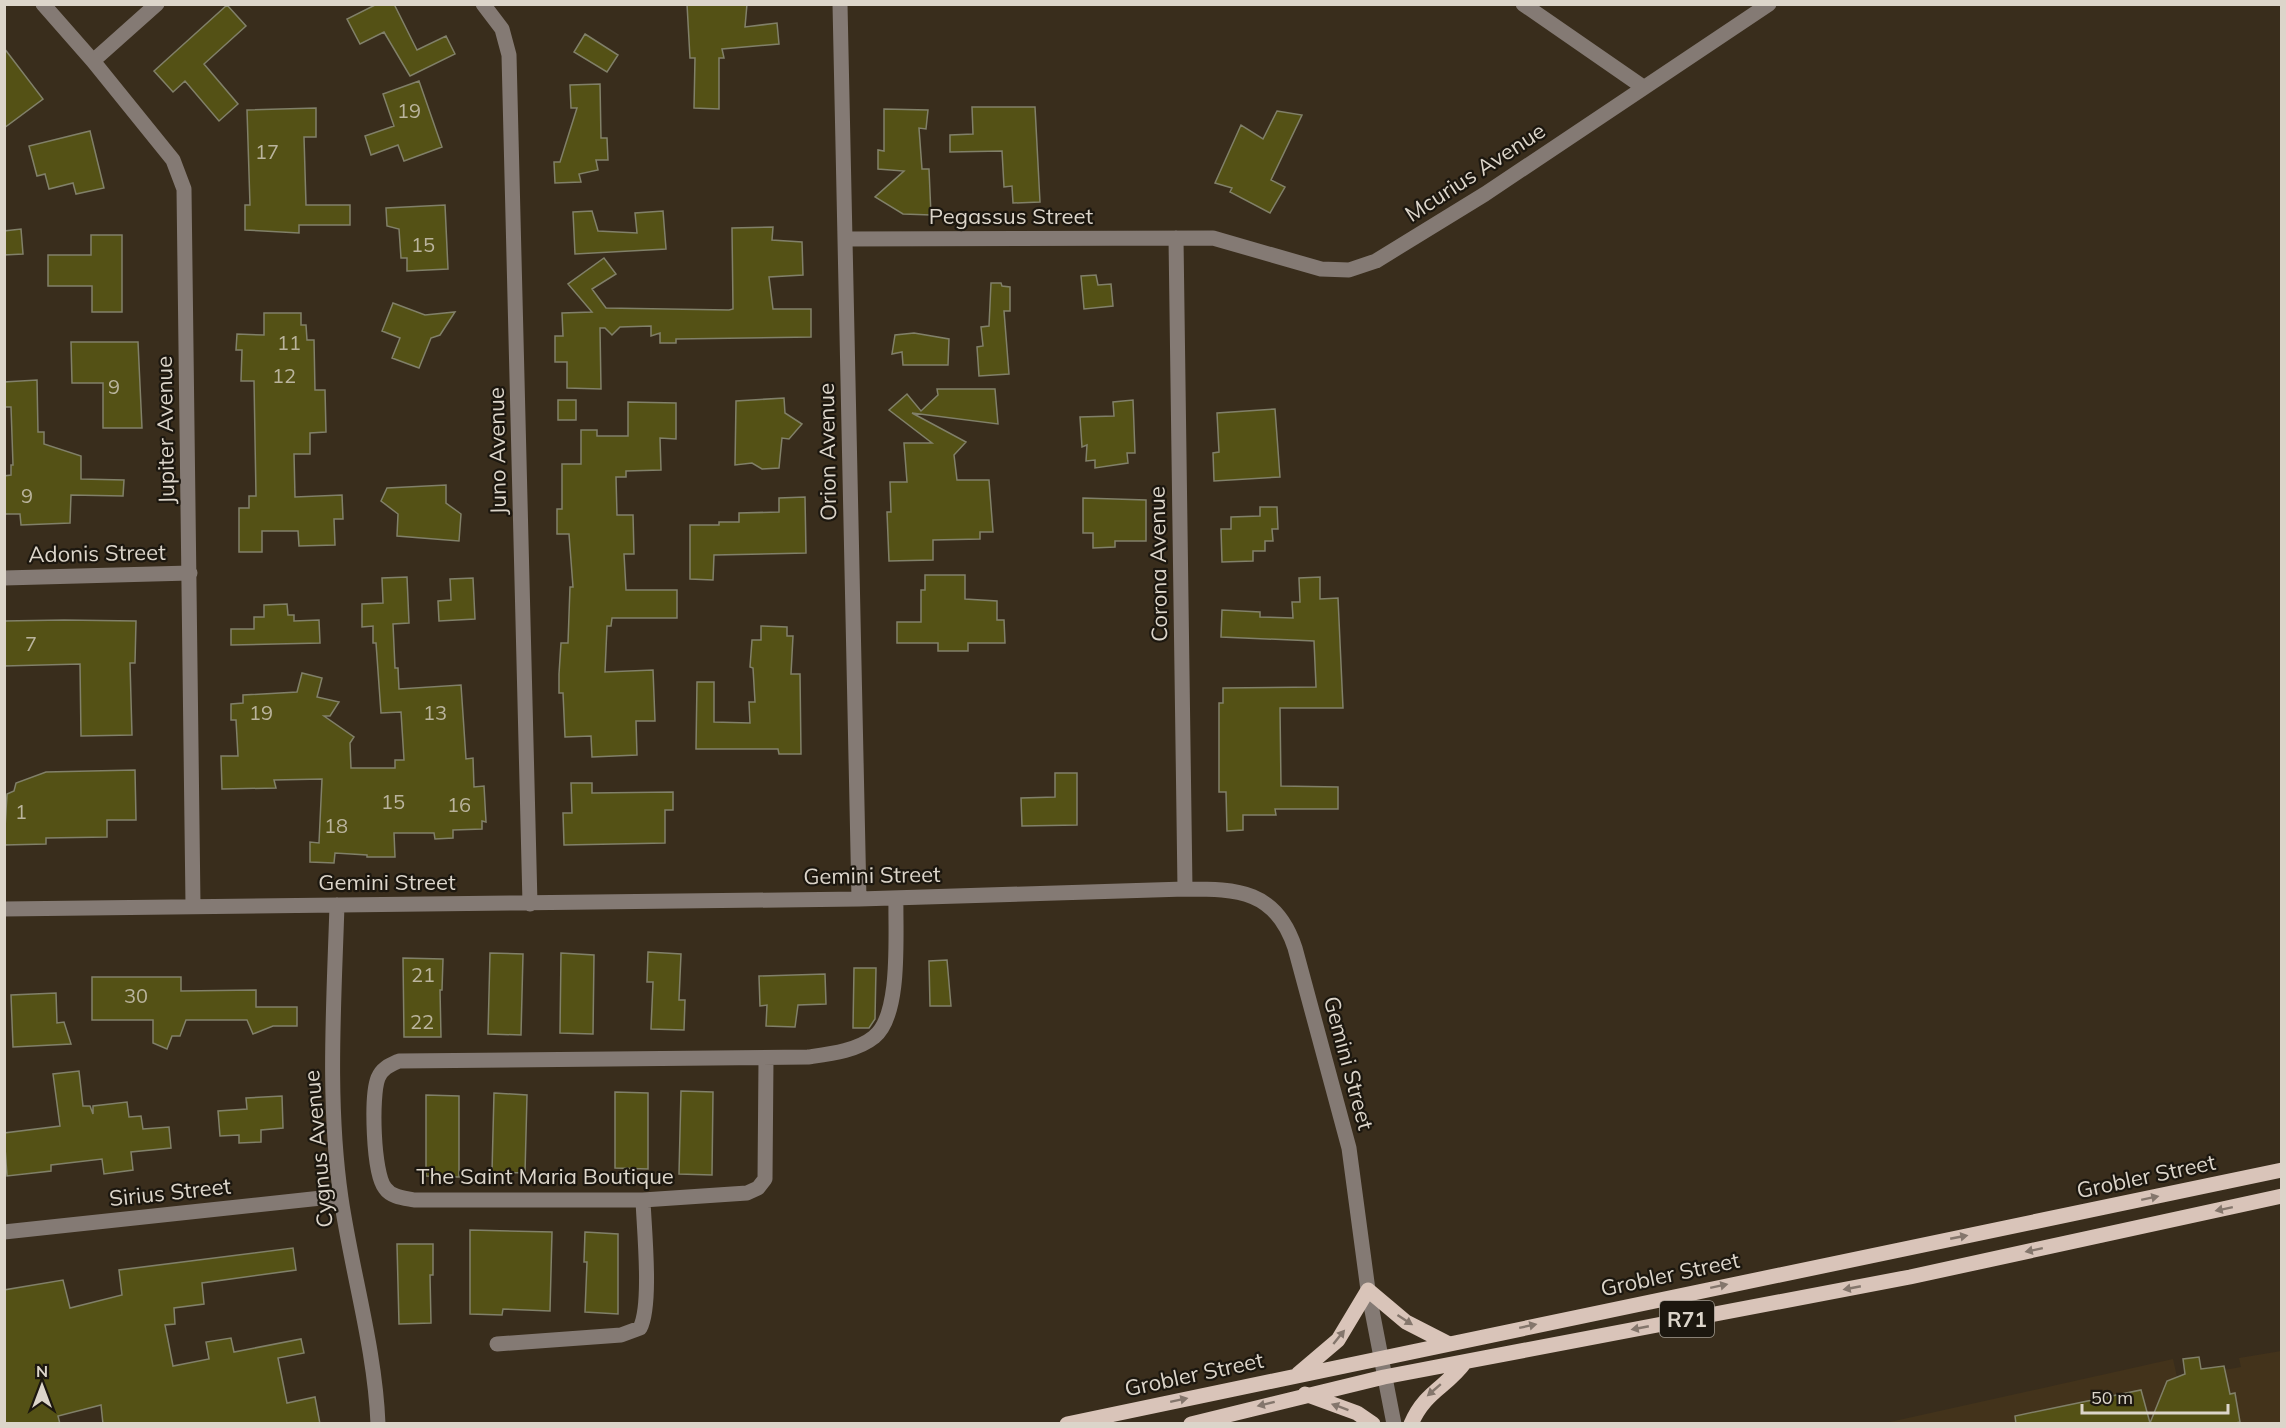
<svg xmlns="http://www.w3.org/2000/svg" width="2286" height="1428" font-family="Mulish,sans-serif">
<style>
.built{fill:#43331b}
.building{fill:#545115;stroke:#818069;stroke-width:1.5}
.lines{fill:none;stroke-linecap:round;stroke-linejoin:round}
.minor{stroke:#847a74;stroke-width:15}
.major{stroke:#d9c4b9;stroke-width:15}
.oneway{fill:#84766c}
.labels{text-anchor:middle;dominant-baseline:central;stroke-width:4.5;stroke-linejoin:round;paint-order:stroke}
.number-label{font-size:20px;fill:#bab49d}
.shield{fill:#1c170f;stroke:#a29c92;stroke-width:1.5}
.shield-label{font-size:21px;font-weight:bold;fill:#dcd5ca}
.street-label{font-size:22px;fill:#dcd5ca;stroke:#1c170f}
</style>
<rect width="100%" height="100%" fill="#392d1c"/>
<path class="built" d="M2281,1351v72l-400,1 292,-65 4,18h8l56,-10 -2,-9z"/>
<path class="building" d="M377,4h17l23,46 29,-14 9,18 -45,22 -26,-44 -24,12 -13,-25z
M687,4h60l-2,23 32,-4 2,21 -57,5 2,9h-5v51l-25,-1 1,-50h-5z
M227,5l19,21 -42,38 34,40 -19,17 -34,-40 -12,11 -19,-21z
M585,34l33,21 -11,17 -33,-20z
M4,48l39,51 -39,29z
M419,81l23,66 -38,14 -6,-16 -27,10 -6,-19 29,-10 -11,-32z
M600,84l1,54h6l1,22h-12l2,10 -19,4 2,8 -26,1 -1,-21h6l17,-54h-6l-1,-23z
M972,107h63l5,95 -27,1 -1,-17 -8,1 -2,-36 -52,1v-17l23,-1z
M316,108v29h-12l2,68h44v20h-51v8l-54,-3v-25h5l-3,-95z
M884,109l44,1 -2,19 -7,-1 3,41h7l2,46 -28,-1 -28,-17 29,-26 -26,-2v-19l6,1z
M1277,111l25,4 -31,65 14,7 -15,26 -40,-21 2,-4 -17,-5 26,-58 22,14z
M90,131l14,57 -28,6 -3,-11 -24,6 -4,-15 -8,2 -8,-30z
M445,205l3,64 -41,2v-13h-6l-2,-29 -12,-3 -1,-18z
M592,211l6,20 39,2 -2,-20 28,-2 3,38 -91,5 -2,-42z
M773,227l-1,13 30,2 1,33 -34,2 4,32h38v28l-135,2v4h-16v-10l-9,3v-10l-31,1 -8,8 -7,-7h-5l1,61 -34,-1v-26h-12v-26h8l-1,-23 30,-1 -24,-28 36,-26 12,16 -24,15 14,19 123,2 4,-1 -1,-81z
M21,229l2,25 -19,1v-24z
M91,235h31v77h-30v-26h-44v-31h43z
M1096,275l2,10 13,-1 2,22 -29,3 -3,-33z
M991,283h10l1,3 8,1v24h-6l5,63 -30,2 -2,-29 6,-1 -2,-19 8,-1z
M393,303l32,12 30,-3 -15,23 -9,3 -12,30 -27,-10 8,-20 -18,-7z
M264,313h37v12h5l1,15h7l1,50h10l1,42 -16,1v21h-16l1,43 47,-2 1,24h-9l1,26 -36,1 -1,-15h-36v21h-23v-44h10v-12h7l-2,-115h-13l1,-31h-6l1,-16 27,1z
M914,333l35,6 -1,26h-45l-1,-13 -10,2 3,-19z
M71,342h67l4,86h-39v-45h-31z
M37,380l1,52h6v12l37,12v23l43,1 -1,16 -52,-1 -1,28 -49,2 -1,-11h-16v-38l7,-1v-10h2l-2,-58h-7v-25z
M937,389h58l3,35 -86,-11 54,29 -12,13 3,25h32l4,52h-13v7l-47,1v20l-44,1 -2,-49h4l-1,-30h17l-3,-39h28l-43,-33 18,-16 14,17 17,-16z
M784,398l1,15 17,11 -13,15 -7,-1 -3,30 -17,1 -10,-6 -17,2 1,-64z
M558,400h18v20h-18z
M1133,400l2,53h-8l1,10 -33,5v-8l-9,1 1,-16 -5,2 -2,-30 34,-1 -1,-14z
M628,402l48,1v36l-16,-1 1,32 -35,1v6h-10l1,38h16l1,39h-10l2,36h51v28h-65l-1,8h-4l-2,46 48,-2 2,51h-19l1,34 -45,2 -1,-21 -26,1 -2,-44h-4v-19l2,-31h7l2,-56h3l-4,-53h-12v-25h5v-45h19v-34h16v6h31z
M1275,409l5,68 -66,4 -1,-28 6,-1 -2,-39z
M446,485v18l15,11 -2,27 -62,-5 1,-22 -17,-13 6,-13z
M805,497l1,56 -92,2 -1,25 -23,-1v-54h29v-3h20v-9l40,-1v-14z
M1083,498l63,2v41h-31v6l-22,1v-15h-10z
M1260,507h17l1,22h-6l1,12h-8v10h-12v10l-31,1 -1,-33h10v-12l29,-1z
M925,575h40v24l32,2v19h7l1,23h-37v8h-30v-8h-41v-21h24v-32h4z
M407,577l2,46 -16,1 2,44h3l1,21 62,-4 5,74 7,-1 1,29 10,-1 2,36 -4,-1v8l-29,1v8l-18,1 -1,-6h-40l1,24h-28v-2l-32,-2 -1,10 -24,-1v-20l9,1 3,-64 -48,1 2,8 -54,1 -1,-33h17l-2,-36h-5v-16l12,-1v-8l54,-3 5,-19 20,5 -5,19 22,5 -9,14h-6l30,21 -4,6 1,25h44v-8h9l-3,-48 -20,1 -5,-70h-3v-17l-11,1v-23l21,-1 -1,-25z
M1320,577v22l18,-1 5,110h-63l1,78 57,1v22h-63l1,6h-33v15l-16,1 -1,-39h-7v-89h4v-15l93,-1 -2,-46 -93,-4 1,-27 38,2v5l33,1 -1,-16h8l-1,-24z
M473,578l2,41 -36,2 -1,-20 13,-1 -1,-21z
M287,604l1,11h6v6l25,-1 1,23 -89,2v-16h23v-12h10v-12z
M64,620l72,1 -1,42h-5l2,72 -51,1 -1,-72 -76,2v-45z
M761,626l26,1v9h6l-2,38h9l1,80h-22l-1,-5h-82l1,-67h17v40l36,1 -1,-21h6l-2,-34 -3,-1 2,-27h9z
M135,770l1,50h-29v17l-61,1v6l-42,1 3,-51 7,-3 2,-8 30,-11z
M1055,773h22v52l-55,1 -1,-28 34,-1z
M571,783h21v10l81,-1v18h-8v33l-101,2 -1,-32h9z
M648,952l33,2 -2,46h6l-1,30 -33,-1 2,-47h-6z
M490,953l33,1 -2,81 -33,-1z
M561,953l33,2 -1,79 -33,-1z
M403,958l40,1 -1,31h-2l1,47h-37z
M947,960l4,46h-21l-1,-45z
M854,968h22l-1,51 -6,9h-16z
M825,974l1,30 -28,1 -3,22 -29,-1 1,-21 -7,1 -1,-30z
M92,977h89v14l75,-1v17h41v19h-24l-20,8 -6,-14h-61l-6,16h-8l-5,13 -14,-6v-23h-61z
M56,993l1,30 7,-1 7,22 -58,3 -2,-52z
M79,1071l4,35h7l3,8v-8l34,-4 2,15 12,-1 2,13 26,-2 2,21 -40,4 2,18 -29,4 -2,-15 -51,6v6l-44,5 -3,-43 56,-7 -7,-52z
M681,1091l32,1 -1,83 -33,-1z
M615,1092l33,1v76l-33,-1z
M494,1093l33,2 -2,78 -33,-1z
M426,1095l33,1v81l-33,-1z
M282,1096l1,32 -22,2v12l-22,1v-8l-19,1 -2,-25 29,-2 -1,-11z
M470,1230l82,2 -2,79 -47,-2 -1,6 -32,-1z
M585,1232l33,2v80l-33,-2 2,-50h-3z
M397,1244h36v31h-3l1,48 -32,1z
M293,1248l3,22 -94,13 2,21 -30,4 1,16 -10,1 8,41 36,-7 -3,-17 25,-4 3,14 67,-13 3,14 -26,5 9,45 28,-6 5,27h-217l-2,-19 -43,11 2,8h-56v-134l59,-10 7,28 52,-13 -3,-25z
M2199,1357l2,12 23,-3 6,28 5,-1 5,29 -9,2h-215l-1,-8 126,-26 9,33 17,-42 18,-7 -2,-15z"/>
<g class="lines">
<path class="minor" d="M43,4l50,57 80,99 11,29 9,716
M483,4l19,25 7,26 21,849
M840,4l19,895
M1523,4l120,83
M93,61l64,-57
M1176,238l9,651
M845,239l368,-1 108,31 28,1 27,-9 109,-67 284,-190
M4,578l186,-5
M337,905c-3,97 -10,197 4,293 11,75 34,150 37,226
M4,909l855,-10 326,-10c53,0 91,1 110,59l54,200 19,142 26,134
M766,1059l-1,120 -7,9 -11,5 -104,7h-229c-10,-2 -23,-3 -29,-12 -12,-15 -14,-92 -7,-110 4,-10 12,-13 21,-17l409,-4c21,-3 49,-6 66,-20 28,-22 21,-106 22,-139
M4,1232l336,-36
M497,1344l124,-9 19,-7c12,-23 4,-99 3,-128"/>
<path class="major" d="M1298,1374l40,-34 30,-50 38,32 41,21
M1305,1394l52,19 16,11
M1067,1424l1215,-254
M1191,1424l193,-47 526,-100 372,-81
M1411,1424c14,-33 36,-37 54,-62"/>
</g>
<defs><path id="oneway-solid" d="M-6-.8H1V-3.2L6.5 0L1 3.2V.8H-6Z" transform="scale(1.5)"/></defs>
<g class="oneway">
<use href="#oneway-solid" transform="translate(2150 1198) rotate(-12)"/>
<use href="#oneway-solid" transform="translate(2224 1209) rotate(168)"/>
<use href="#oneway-solid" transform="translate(1959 1237) rotate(-11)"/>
<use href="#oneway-solid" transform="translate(2034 1250) rotate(168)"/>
<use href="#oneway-solid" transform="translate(1719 1286) rotate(-12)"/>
<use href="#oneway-solid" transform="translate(1852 1288) rotate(169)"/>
<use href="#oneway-solid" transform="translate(1405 1320) rotate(33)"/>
<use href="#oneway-solid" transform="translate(1528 1326) rotate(-12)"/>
<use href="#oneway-solid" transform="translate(1640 1328) rotate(169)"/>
<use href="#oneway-solid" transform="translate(1339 1337) rotate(-51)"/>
<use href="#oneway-solid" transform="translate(1434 1390) rotate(139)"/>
<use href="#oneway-solid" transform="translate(1179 1400) rotate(-12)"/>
<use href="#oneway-solid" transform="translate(1266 1404) rotate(166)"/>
<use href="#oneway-solid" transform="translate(1340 1407) rotate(-160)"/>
</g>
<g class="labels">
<g class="number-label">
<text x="409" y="110">19</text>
<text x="267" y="151">17</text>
<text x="423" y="244">15</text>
<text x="289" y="342">11</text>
<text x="284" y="375">12</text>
<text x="114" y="386">9</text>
<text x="27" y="495">9</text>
<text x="31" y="643">7</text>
<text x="261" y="712">19</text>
<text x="435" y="712">13</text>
<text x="393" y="801">15</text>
<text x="459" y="804">16</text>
<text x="21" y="811">1</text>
<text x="336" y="825">18</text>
<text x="423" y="974">21</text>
<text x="136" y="995">30</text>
<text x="422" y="1021">22</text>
</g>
<rect class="shield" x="1660" y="1301" width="54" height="36" rx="4.5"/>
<g class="shield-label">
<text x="1687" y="1319">R71</text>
</g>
<g class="street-label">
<text transform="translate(1475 172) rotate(-33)">Mcurius Avenue</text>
<text x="1011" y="216">Pegassus Street</text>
<text transform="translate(165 430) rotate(-91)">Jupiter Avenue</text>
<text transform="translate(497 451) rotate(-91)">Juno Avenue</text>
<text transform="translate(827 452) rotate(-91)">Orion Avenue</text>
<text transform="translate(97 553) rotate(-1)">Adonis Street</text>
<text transform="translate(1158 564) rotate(-91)">Corona Avenue</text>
<text transform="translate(872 875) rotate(-1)">Gemini Street</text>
<text x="387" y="882">Gemini Street</text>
<text transform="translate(1349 1063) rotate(75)">Gemini Street</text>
<text transform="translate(318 1149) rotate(-95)">Cygnus Avenue</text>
<text x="545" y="1176">The Saint Maria Boutique</text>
<text transform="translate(2146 1176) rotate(-12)">Grobler Street</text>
<text transform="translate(170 1192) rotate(-6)">Sirius Street</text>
<text transform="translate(1670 1274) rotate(-12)">Grobler Street</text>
<text transform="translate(1194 1374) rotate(-12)">Grobler Street</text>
</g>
</g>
<rect width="2286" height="1428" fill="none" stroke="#dcd5ca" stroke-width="12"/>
<g transform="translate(42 1386)" stroke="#1c170f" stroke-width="4.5" paint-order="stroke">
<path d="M0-4.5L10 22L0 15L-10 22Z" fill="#dcd5ca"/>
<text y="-9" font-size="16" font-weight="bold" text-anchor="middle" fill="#dcd5ca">N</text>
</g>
<path d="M2082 1404v9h146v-9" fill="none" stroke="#dcd5ca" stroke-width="3"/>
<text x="2091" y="1404" font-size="18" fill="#dcd5ca" stroke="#1c170f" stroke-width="4.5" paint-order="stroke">50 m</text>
</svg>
